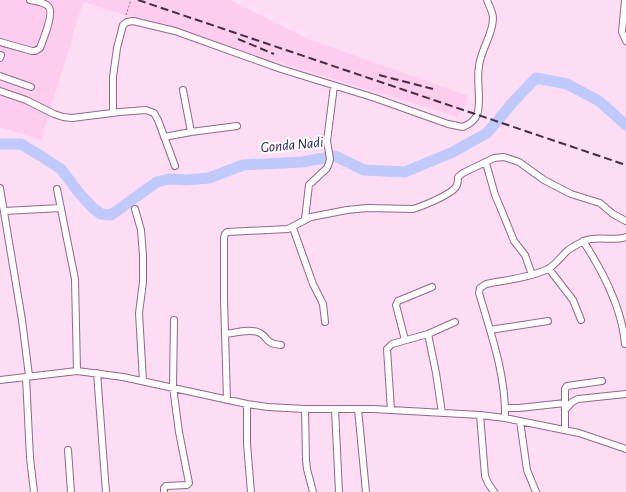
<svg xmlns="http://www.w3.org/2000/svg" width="626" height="492" font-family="'Alegreya Sans',sans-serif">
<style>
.built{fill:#fccdee}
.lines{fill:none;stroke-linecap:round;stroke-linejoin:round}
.river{stroke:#c0c9fc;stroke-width:11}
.minor-casing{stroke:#936687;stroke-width:8}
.path{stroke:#8f7788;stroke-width:1;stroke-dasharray:2 2;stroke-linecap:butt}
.minor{stroke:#fff;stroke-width:6}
.rail{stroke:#432f3d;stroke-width:2;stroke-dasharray:8 4;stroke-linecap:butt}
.labels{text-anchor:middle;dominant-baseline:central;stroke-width:4;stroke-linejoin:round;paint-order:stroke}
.water-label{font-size:15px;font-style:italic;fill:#24236a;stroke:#fff}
</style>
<rect width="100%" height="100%" fill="#fcddf3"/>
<path class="built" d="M0,0h230l76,38 162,58 -10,21 -375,-115 -42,138 -41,-13z"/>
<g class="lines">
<path class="river" d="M0,144h21l20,12 20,13 18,24 14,15 8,6 10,1 46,-33 12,-3 17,1 23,-2 34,-13 59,-3 33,-6 29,14 41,2 48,-20 34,-19 26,-31 23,-24 31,6 32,17 27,24"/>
<defs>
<path id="minor" d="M625,0l-3,32 4,9
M0,42l32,9h3l5,-3c3,-8 15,-36 8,-42 -4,-4 -13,-5 -18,-6
M0,58l1,-3
M0,76l31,11
M183,90l8,42
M0,91l26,9 28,14 9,3 9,1 48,-6 26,-2 8,3 4,7 17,46
M113,112v-35l4,-29 6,-23 4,-3 6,-1 42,10 106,38 94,29 73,26 15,3c5,-2 11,-6 14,-12 5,-14 -1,-34 2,-49 2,-17 14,-31 14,-48 0,-6 -4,-12 -6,-18
M164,137l27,-5 46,-6
M486,163l9,32 6,14 13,32 11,14 7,20
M0,188l22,132 7,56
M57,189l18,90 2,92
M135,209l6,21 2,26v26l-4,31 4,68
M4,211l57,-3
M305,219l4,-34 18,-17 2,-5 1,-4 -3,-18 7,-55
M293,228l20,56 10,20 2,18
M583,241c19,29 39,68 42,103
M549,269l24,31 8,20
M490,330l58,-9
M225,334c10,-1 26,-6 35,-1 10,6 4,10 21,12
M428,334l8,39 6,40
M405,340l-9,-35 2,-4 34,-14
M97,373l9,119
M26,377l4,81 4,34
M0,380l77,-9 46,6 124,27 21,3 37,2h68l107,6 25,3 74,15 47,16
M227,400l-3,-101v-61l1,-4 2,-2 61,-3 23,-12 36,-7 20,-2 46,1c10,-3 37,-14 43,-22 2,-3 2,-6 2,-10l5,-4 31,-15 10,-1 15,5 25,18 27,14 29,9 13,11 13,7
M247,404v40l4,48
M505,408h14l46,-5
M305,409l1,51 1,9 6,23
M335,409l4,83
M358,409l8,83
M391,410l-4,-61 5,-5 36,-10 27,-12
M565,410l7,-8 6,-3 48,-5
M480,415l5,61 3,7 6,9
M505,418c1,-43 -14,-84 -26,-125l1,-5 6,-4c20,-4 43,-6 62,-15 7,-4 12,-11 18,-17 4,-4 12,-8 18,-11 14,-6 28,1 42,-4
M520,421l7,49 9,22
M565,430v-41l2,-3 35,-5
M68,450l3,42
M164,492v-4l2,-2 21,-1 2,-2 -10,-51 -6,-45 1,-67"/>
</defs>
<use href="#minor" class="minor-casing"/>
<path class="path" d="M126,15l5,-15"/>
<use href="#minor" class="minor"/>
<path class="rail" d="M138,0l488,165
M238,39l36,15
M379,75l54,14"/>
</g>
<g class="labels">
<g class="water-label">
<text transform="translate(292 145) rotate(-5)">Gonda Nadi</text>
</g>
</g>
</svg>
